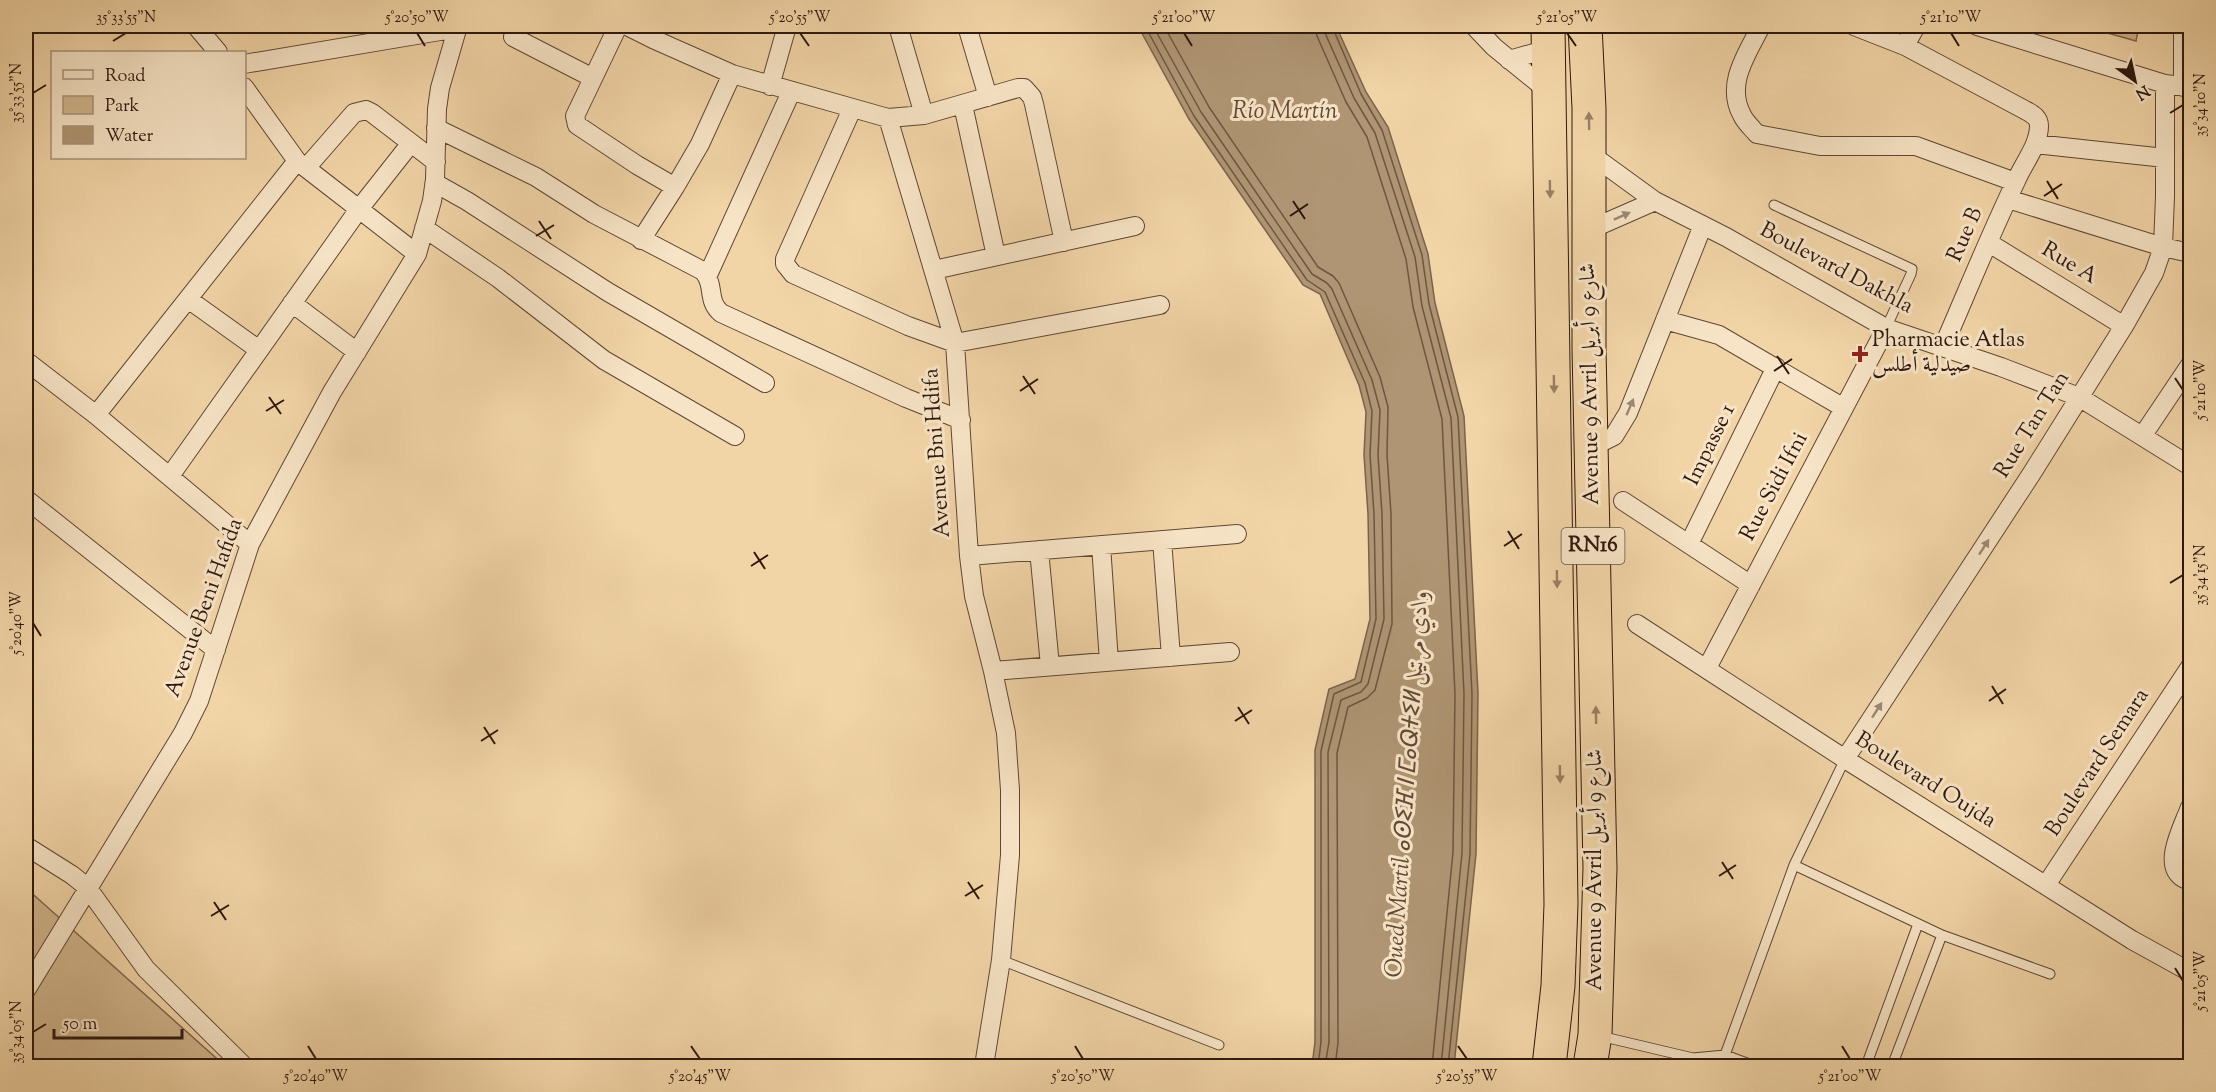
<svg xmlns="http://www.w3.org/2000/svg" width="2216" height="1092" font-family="'Sorts Mill Goudy',Amiri,'Noto Sans Tifinagh',serif">
<style>
.green{fill:#d1b58d;stroke:#80664e;stroke-width:1.5}
.water{fill:#af9573;stroke:#7b634b;stroke-width:1.5}
.lines{fill:none;stroke-linecap:round;stroke-linejoin:round}
.shore{stroke:#6e5641;stroke-width:1.5}
.lane-casing{stroke:#5f4735;stroke-width:11}
.street-casing{stroke:#5f4735;stroke-width:20}
.highway-casing{stroke:#2e180f;stroke-width:35}
.lane{stroke:#f7e4c6;stroke-width:9}
.street{stroke:#f7e4c6;stroke-width:18}
.highway{stroke:#f2d5a7;stroke-width:33}
.oneway{fill:#9a8063}
.oneway2{fill:#9d8874}
.ticks{fill:none;stroke:#2e180f;stroke-width:2}
.poi-dot{fill:#8f2418;stroke:#f7e4c6;stroke-width:2}
.labels{text-anchor:middle;dominant-baseline:central;stroke-width:6;stroke-linejoin:round;paint-order:stroke}
.shield{fill:#f7e4c6;stroke:#6a5546;stroke-width:1.5}
.shield-label{font-size:21px;font-weight:bold;fill:#2e180f}
.street-label{font-size:22px;fill:#2e180f;stroke:#f7e4c6}
.poi-label{font-size:22px;fill:#2e180f;stroke:#f7e4c6;text-anchor:start}
.water-label{font-size:24px;font-style:italic;fill:#624a37;stroke:#f7e4c6}
.neatline{fill:none;stroke:#2e180f;stroke-width:2}
.ticks-label{font-size:15px;text-anchor:middle;fill:#2e180f}
</style>
<rect width="100%" height="100%" fill="#f2d5a7"/>
<filter id="stains"><feTurbulence type="fractalNoise" baseFrequency=".00333" numOctaves="4"/><feColorMatrix values="0 0 0 0 .2 0 0 0 0 .09 0 0 0 0 .02 0 0 0 .5 -.17"/></filter>
<radialGradient id="worn" r=".72"><stop offset=".6" stop-color="#630" stop-opacity="0"/><stop offset="1" stop-color="#630" stop-opacity=".3"/></radialGradient>
<path class="green" d="M2083,26h56l-3,15z
M26,888l199,178h-199z"/>
<path class="water" d="M1138,26h198l30,66 22,35 40,127 7,49 29,113 14,277 -2,161 -22,212h-142l3,-24v-292l14,-61 26,-10 15,-60 -2,-105 -4,-59 2,-43 -7,-27 -39,-91 -17,-9 -114,-166z"/>
<g class="lines">
<path class="shore" d="M1145,26l49,90 113,164 18,12 40,91 7,28 -2,44 4,59 2,105 -15,63 -27,12 -13,57v291l-3,24
M1153,26l48,86 111,162 15,9 5,6 40,91 8,30 -2,45 4,59 2,105 -16,65 -7,8 -20,8 -13,52 1,290 -4,24
M1164,26l45,81 109,160 15,9 6,7 41,94 8,30 -1,48 4,59 1,110 -17,66 -8,8 -19,9 -11,46 1,290 -3,23
M1315,26l2,10 29,66 21,35 39,122 7,48 29,112 13,275 -2,158 -21,214
M1324,26l1,7 29,65 21,35 40,124 7,49 29,112 13,276 -2,159 -21,213
M1332,26l29,68 21,36 40,125 7,49 29,113 14,277 -2,160 -22,212"/>
<defs>
<path id="lane" d="M1774,205l138,64 -1,5 -25,54
M1794,865l148,70 108,39
M1001,960l218,85
M1600,1036l93,22 32,-3 30,11
M1693,1058l8,8
M1721,1066l73,-201 51,-106
M1866,1066l52,-142
M1892,1066l50,-131"/>
<path id="street" d="M196,26l22,26
M618,26l-43,90 2,9 60,40 38,22
M627,26l26,13 79,35 156,44 67,225 14,213 5,40 19,75 13,62 4,57v65l-9,105 -17,106
M898,26l26,89
M967,26l21,71
M1474,26l20,21 54,44
M1761,26c-14,28 -36,58 -19,89 3,7 10,13 15,19l63,12h96l99,36
M1854,26l51,20 120,64c7,4 14,7 14,16 0,19 -16,38 -23,55 -26,54 -49,111 -73,166
M1977,26l188,58 25,3
M2183,26v61
M513,37l80,41
M1905,46l11,-20
M1509,60l39,-11
M244,64l214,-36
M770,86l17,-60
M244,87l53,74 120,93
M963,105l33,151
M852,109l-67,150v5l8,10 115,52 47,17 205,-38
M888,118l36,-3 94,-27h6l8,9 2,7 30,138
M436,128l100,49 58,37 109,57c13,15 3,29 18,42l185,85 55,22
M2035,144l130,14
M1589,153l66,48 71,36 160,91 115,39 78,30 111,69
M306,168l48,-55 12,-3 6,3 64,49
M435,183l32,18 141,91 157,91
M2008,199l155,48 27,6
M424,228l74,50 106,82 131,76
M1589,230l66,-29
M641,240l34,-53 25,-43 32,-70
M1989,243l135,83
M934,270l201,-44
M707,277l84,-185
M188,299l71,51
M292,303l65,49
M1665,320l54,15 125,73
M26,361l70,54 154,129
M96,415l201,-254
M2143,435l47,-70
M1592,447l22,-11 14,-23 75,-188
M170,476l189,-267 52,-66
M26,499l190,151
M1623,501l128,84
M1162,540l9,117
M1689,544l87,-177
M1101,545l8,117
M1039,550l11,116
M969,556l268,-22
M1637,624l208,135 287,181 58,32
M1707,668l179,-340
M993,671l237,-19
M1845,759l187,-286 92,-147 30,-53 9,-26 2,-51v-112
M2190,807c-7,20 -33,65 0,74
M26,846l46,29 15,12 59,82 98,97
M2046,885l144,-218
M26,990l157,-257 16,-32 51,-157 82,-152 85,-138 15,-53 3,-22 2,-70 3,-21 18,-62"/>
<path id="highway" d="M1548,26l13,878 -3,82 -9,80
M1585,26l4,82v241l11,519 -5,167 -5,31"/>
</defs>
<use href="#lane" class="lane-casing"/>
<use href="#street" class="street-casing"/>
<use href="#highway" class="highway-casing"/>
<use href="#lane" class="lane"/>
<use href="#street" class="street"/>
<use href="#highway" class="highway"/>
</g>
<defs><path id="oneway-solid" d="M-6-.8H1V-3.2L6.5 0L1 3.2V.8H-6Z" transform="scale(1.5)"/></defs>
<g class="oneway">
<use href="#oneway-solid" transform="translate(1589 121) rotate(-91)"/>
<use href="#oneway-solid" transform="translate(1550 189) rotate(89)"/>
<use href="#oneway-solid" transform="translate(1554 384) rotate(89)"/>
<use href="#oneway-solid" transform="translate(1557 579) rotate(89)"/>
<use href="#oneway-solid" transform="translate(1596 715) rotate(-91)"/>
<use href="#oneway-solid" transform="translate(1560 774) rotate(89)"/>
</g>
<g class="oneway2">
<use href="#oneway-solid" transform="translate(1622 216) rotate(-24)"/>
<use href="#oneway-solid" transform="translate(1630 407) rotate(-67)"/>
<use href="#oneway-solid" transform="translate(1984 547) rotate(-57)"/>
<use href="#oneway-solid" transform="translate(1877 710) rotate(-57)"/>
</g>
<path class="ticks" d="M417,33l8,13M800,33l9,13M1184,33l8,13M1567,33l9,13M1951,33l8,13M113,41l13,-8M33,93l13,-8M2170,113l13,-8M2047,181l11,18M2044,196l18,-12M1293,201l12,18M1290,216l18,-12M539,221l12,18M536,236l18,-11M1777,356l12,18M1774,371l18,-12M1023,376l12,18M2175,378l8,12M1020,391l18,-12M269,397l12,17M266,411l18,-11M1508,531l11,18M1504,546l18,-12M754,552l11,17M751,566l17,-11M2170,583l13,-8M33,623l8,13M1992,686l11,18M1989,701l17,-12M1238,707l11,17M1235,721l17,-11M484,727l11,17M481,741l17,-11M1722,862l11,17M1719,876l17,-11M968,882l11,17M965,896l18,-11M214,902l12,18M211,916l18,-11M2175,968l8,13M33,1032l13,-8M308,1046l8,13M691,1046l9,13M1075,1046l8,13M1458,1046l9,13M1842,1046l8,13"/>
<path class="poi-dot" d="M1857 345h6v6h6v6h-6v6h-6v-6h-6v-6h6z"/>
<g class="labels">
<rect class="shield" x="1561.5" y="528" width="63" height="36" rx="4.5"/>
<g class="shield-label">
<text x="1593" y="546">RN16</text>
</g>
<g class="street-label">
<text transform="translate(1966 235) rotate(-66)">Rue B</text>
<text transform="translate(2069 264) rotate(31)">Rue A</text>
<text transform="translate(1836 269) rotate(28)">Boulevard Dakhla</text>
<text transform="translate(1591 384) rotate(-91)">Avenue 9 Avril شارع 9 أبريل</text>
<text transform="translate(2033 425) rotate(-58)">Rue Tan Tan</text>
<text transform="translate(1711 445) rotate(-64)">Impasse 1</text>
<text transform="translate(938 453) rotate(-94)">Avenue Bni Hdifa</text>
<text transform="translate(1775 487) rotate(-62)">Rue Sidi Ifni</text>
<text transform="translate(205 608) rotate(-70)">Avenue Beni Hafida</text>
<text transform="translate(2098 763) rotate(-57)">Boulevard Semara</text>
<text transform="translate(1925 781) rotate(32)">Boulevard Oujda</text>
<text transform="translate(1596 870) rotate(-90)">Avenue 9 Avril شارع 9 أبريل</text>
</g>
<g class="poi-label">
<text x="1872" y="341">Pharmacie Atlas<tspan x="1872" dy="25">صيدلية أطلس</tspan></text>
</g>
<g class="water-label">
<text x="1285" y="112">Río Martín</text>
<text transform="translate(1408 784) rotate(-86)">Oued Martil ⴰⵙⵉⴼ ⵏ ⵎⴰⵕⵜⵉⵍ وادي مرتيل</text>
</g>
</g>
<rect width="2216" height="1092" fill="none" stroke="#f2d5a7" stroke-width="66"/>
<rect x="51" y="51" width="195" height="108" fill="#f7e4c6" stroke="#a7927d" stroke-width="1.5"/>
<rect x="63" y="70" width="30" height="9" fill="#f7e4c6" stroke="#a7927d" stroke-width="1.5"/>
<text x="105" y="81" font-size="18" fill="#2e180f">Road</text>
<rect x="63" y="96" width="30" height="18" fill="#d1b58d" stroke="#a7927d" stroke-width="1.5"/>
<text x="105" y="111" font-size="18" fill="#2e180f">Park</text>
<rect x="63" y="126" width="30" height="18" fill="#af9573" stroke="#a7927d" stroke-width="1.5"/>
<text x="105" y="141" font-size="18" fill="#2e180f">Water</text>
<g transform="translate(2135 81) rotate(147)" stroke="#f7e4c6" stroke-width="4.5" paint-order="stroke">
<path d="M0-4.5L10 22L0 15L-10 22Z" fill="#2e180f"/>
<text y="-9" font-size="16" font-weight="bold" text-anchor="middle" fill="#2e180f">N</text>
</g>
<path d="M54 1029v9h128v-9" fill="none" stroke="#2e180f" stroke-width="3"/>
<text x="63" y="1029" font-size="18" fill="#2e180f" stroke="#f7e4c6" stroke-width="4.5" paint-order="stroke">50 m</text>
<rect x="33" y="33" width="2150" height="1026" class="neatline"/>
<g class="ticks-label">
<text x="126" y="22">35°33'55"N</text>
<text x="417" y="22">5°20'50"W</text>
<text x="800" y="22">5°20'55"W</text>
<text x="1184" y="22">5°21'00"W</text>
<text x="1567" y="22">5°21'05"W</text>
<text x="1951" y="22">5°21'10"W</text>
<text transform="translate(16 93) rotate(-90)" y="5">35°33'55"N</text>
<text transform="translate(2200 105) rotate(-90)" y="5">35°34'10"N</text>
<text transform="translate(2200 390) rotate(-90)" y="5">5°21'10"W</text>
<text transform="translate(2200 575) rotate(-90)" y="5">35°34'15"N</text>
<text transform="translate(16 623) rotate(-90)" y="5">5°20'40"W</text>
<text transform="translate(2200 981) rotate(-90)" y="5">5°21'05"W</text>
<text transform="translate(16 1032) rotate(-90)" y="5">35°34'05"N</text>
<text x="316" y="1081">5°20'40"W</text>
<text x="700" y="1081">5°20'45"W</text>
<text x="1083" y="1081">5°20'50"W</text>
<text x="1467" y="1081">5°20'55"W</text>
<text x="1850" y="1081">5°21'00"W</text>
</g>
<rect width="100%" height="100%" filter="url(#stains)"/>
<rect width="100%" height="100%" fill="url(#worn)"/>
</svg>
